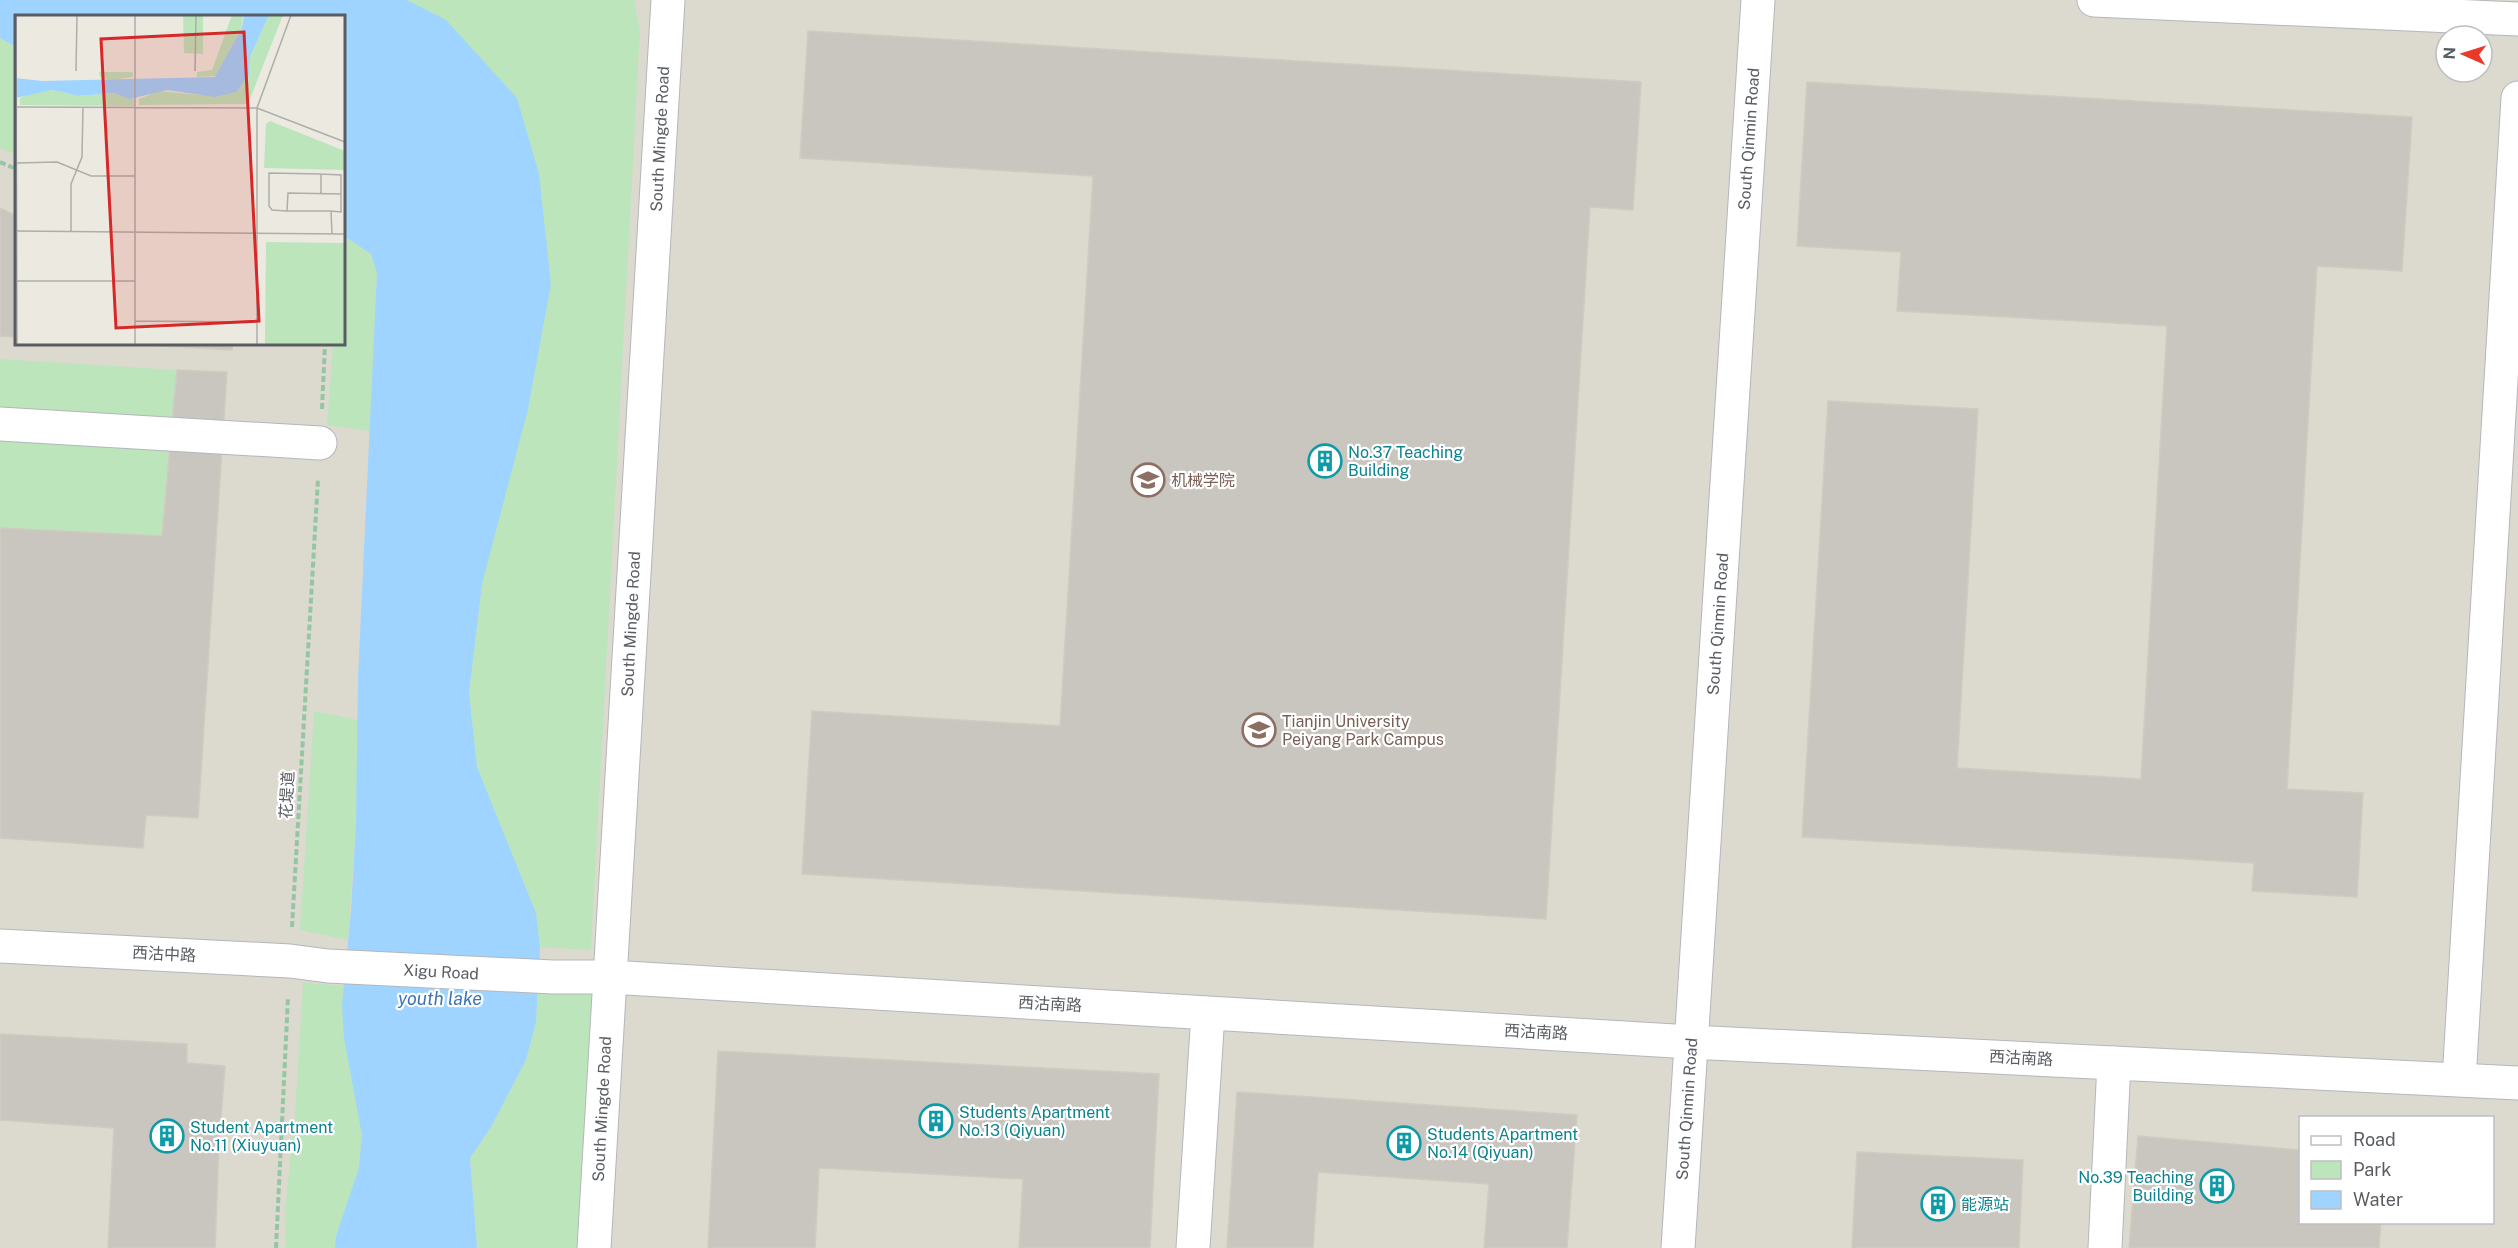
<svg xmlns="http://www.w3.org/2000/svg" width="2518" height="1248" font-family="'Public Sans','Noto Sans SC',sans-serif">
<style>
.education{fill:#dcd9cf;fill-rule:evenodd}
.green{fill:#bce5bc}
.water{fill:#9ed4ff}
.building{fill:#c9c6c0;stroke:#d1cbbf;stroke-width:1.5}
.lines{fill:none;stroke-linecap:round;stroke-linejoin:round}
.minor-casing{stroke:#b3b7bb;stroke-width:35}
.path{stroke:#95c6a3;stroke-width:4;stroke-dasharray:6 3;stroke-linecap:butt}
.minor{stroke:#fff;stroke-width:33}
.labels{text-anchor:middle;dominant-baseline:central;stroke-width:4.5;stroke-linejoin:round;paint-order:stroke}
.street-label{font-size:16px;fill:#595d62;stroke:#fff}
.culture-label{font-size:16px;fill:#0d838f;stroke:#fff;text-anchor:start}
.education-label{font-size:16px;fill:#785e54;stroke:#fff;text-anchor:start}
.water-label{font-size:18px;font-style:italic;fill:#3b74b1;stroke:#fff}
.inset-road{fill:none;stroke:#adaeaa;stroke-width:1.5}
.view{fill:#d62828;fill-opacity:0.15;stroke:#d62828;stroke-width:3}
.inset-edge{fill:none;stroke:#595d62;stroke-width:3}
</style>
<rect width="100%" height="100%" fill="#eceae0"/>
<path class="education" d="M0,0h2518v1248h-2518zM16,16h328v328h-328zM2446,36h36v36h-36zM2300,1118h192v104h-192z"/>
<path class="green" d="M408,0h226l6,31 -49,919 -51,-3 -4,-34 -59,-146 -8,-74 13,-109z
M0,38l16,9v107l-16,-6z
M344,236l27,18 6,19 -7,158 -43,-6 6,-81h11z
M0,359l177,11 -15,166 -162,-8z
M314,711l44,9 -2,103 -8,117 -48,-10z
M303,982l41,4c-6,51 13,97 18,147 3,35 -15,71 -26,103l-1,12h-49l-1,-38 10,-97z
M538,989l56,1 -15,258h-102l-7,-90 21,-31 35,-67 10,-38z"/>
<path class="water" d="M0,0h407l39,20 71,78 22,76 12,110 -23,125 -46,175 -13,109 8,74 59,146 4,34 -4,75 -10,38 -35,67 -21,31 7,90h-142l1,-12 23,-68 3,-33 -18,-97 -2,-33 9,-94 5,-88 2,-145 19,-405 -6,-19 -27,-18v-220h-328v31l-16,-9z"/>
<path class="building" d="M808,31l833,51 -8,128 -43,-3 -44,712 -744,-45 10,-163 248,15 33,-550 -293,-18z
M1807,82l605,35 -10,154 -85,-5 -30,523 76,4 -6,104 -105,-6 2,-28 -452,-26 26,-436 150,8 -21,359 184,11 26,-453 -270,-15 4,-59 -104,-6z
M0,208l16,8v121l-16,-1z
M128,344h105l-1,6z
M177,370l50,2 -29,446 -52,-3 -3,33 -143,-10v-310l162,8z
M0,1034l187,10v19l38,3 -6,79 -4,103h-107l6,-120 -114,-8z
M718,1051l441,23 -9,174h-131l4,-69 -204,-11 -4,80h-107z
M1237,1092l340,23 -10,133h-83l5,-64 -171,-12 -5,76h-86z
M2138,1136l162,14v72h81l-2,26h-250z
M1857,1152l166,8 -4,88h-167z"/>
<g class="lines">
<defs>
<path id="minor" d="M2094,0l424,19
M0,424l320,19
M0,946l290,15 38,5 225,11h57l1081,65 827,41
M2459,1080l59,-982
M594,1248l74,-1248
M1193,1248l15,-235
M1678,1248l80,-1248
M2105,1248l9,-185"/>
</defs>
<use href="#minor" class="minor-casing"/>
<path class="path" d="M0,162l16,7
M322,409l3,-65
M292,927l26,-448
M276,1248l12,-251"/>
<use href="#minor" class="minor"/>
</g>
<defs>
<symbol id="building-ring" viewBox="-11 -11 22 22"><circle r="9.5" fill="#fff" stroke="#0f9aa8" stroke-width="1.5"/><path d="M-4-6H4V6H1V3H-1V6H-4ZM-2.5-4.3h1.7v1.8h-1.7ZM.8-4.3h1.7v1.8H.8ZM-2.5-1h1.7V.8h-1.7ZM.8-1h1.7V.8H.8Z" fill="#0f9aa8"/></symbol>
<symbol id="university-ring" viewBox="-11 -11 22 22"><circle r="9.5" fill="#fff" stroke="#8d6e63" stroke-width="1.5"/><path d="M0-5L7-2L0 1L-7-2ZM-4 1L0 2.5L4 1V4Q0 6-4 4Z" fill="#8d6e63"/></symbol>
</defs>
<g fill-rule="evenodd">
<use href="#building-ring" x="1306" y="442" width="38" height="38"/>
<use href="#university-ring" x="1129" y="461" width="38" height="38"/>
<use href="#university-ring" x="1240" y="711" width="38" height="38"/>
<use href="#building-ring" x="917" y="1102" width="38" height="38"/>
<use href="#building-ring" x="148" y="1117" width="38" height="38"/>
<use href="#building-ring" x="1385" y="1124" width="38" height="38"/>
<use href="#building-ring" x="2198" y="1167" width="38" height="38"/>
<use href="#building-ring" x="1919" y="1185" width="38" height="38"/>
</g>
<g class="labels">
<g class="street-label">
<text transform="translate(660 139) rotate(-87)">South Mingde Road</text>
<text transform="translate(1749 139) rotate(-86)">South Qinmin Road</text>
<text transform="translate(631 624) rotate(-87)">South Mingde Road</text>
<text transform="translate(1718 624) rotate(-86)">South Qinmin Road</text>
<text transform="translate(287 795) rotate(-87)">花堤道</text>
<text transform="translate(164 954) rotate(3)">西沽中路</text>
<text transform="translate(441 972) rotate(3)">Xigu Road</text>
<text transform="translate(1050 1004) rotate(3)">西沽南路</text>
<text transform="translate(1536 1032) rotate(3)">西沽南路</text>
<text transform="translate(2021 1058) rotate(3)">西沽南路</text>
<text transform="translate(602 1109) rotate(-87)">South Mingde Road</text>
<text transform="translate(1687 1109) rotate(-86)">South Qinmin Road</text>
</g>
<g class="culture-label">
<text x="1348" y="452">No.37 Teaching<tspan x="1348" dy="18">Building</tspan></text>
<text x="959" y="1112">Students Apartment<tspan x="959" dy="18">No.13 (Qiyuan)</tspan></text>
<text x="190" y="1127">Student Apartment<tspan x="190" dy="18">No.11 (Xiuyuan)</tspan></text>
<text x="1427" y="1134">Students Apartment<tspan x="1427" dy="18">No.14 (Qiyuan)</tspan></text>
<text x="2194" y="1177" text-anchor="end">No.39 Teaching<tspan x="2194" dy="18">Building</tspan></text>
<text x="1961" y="1204">能源站</text>
</g>
<g class="education-label">
<text x="1171" y="480">机械学院</text>
<text x="1282" y="721">Tianjin University<tspan x="1282" dy="18">Peiyang Park Campus</tspan></text>
</g>
<g class="water-label">
<text x="440" y="998">youth lake</text>
</g>
</g>
<g transform="translate(15 15)">
<rect width="330" height="330" fill="#eceae0"/>
<path d="M168,0h20v39l-19,-1zM217,0h11l-1,13 -25,48 -20,1v-5l15,-2zM254,0h14l-35,89 -109,1v-6l20,-8 41,4 49,-21 1,-17zM84,57h34v5l-21,3 -12,-3zM37,75l26,6 36,-3 20,6v7l-114,-1v-7l11,-6zM255,106l75,30v19l-81,-2 2,-44zM251,227l79,1v102h-80z" fill="#bce5bc"/>
<path d="M229,0h25l-19,42 -1,17 -13,18 -21,5 -48,-7 -37,9 -16,-6 -36,3 -26,-6 -37,8v-20l28,3 172,-4 27,-49z" fill="#9ed4ff"/>
<path class="inset-road" d="M1,0l1,330M61,56l1,-56M180,56l1,-56M0,92l242,1 88,34M1,148l41,-1 34,14h44M306,178v-19l20,1v19M272,196l-15,-1 -3,-4v-33l52,1M316,196l10,1v-18l-53,-1 -1,18h44l1,23M0,216l330,3M56,216v-47l11,-27 1,-50M2,266h118M120,306l122,1M120,330v-330M242,330v-237l34,-93"/>
<path class="view" d="M229,17l15,289 -143,7 -15,-289z"/>
<rect width="330" height="330" class="inset-edge"/>
</g>
<rect x="2299" y="1116" width="195" height="108" fill="#ffffff" stroke="#bdbec0" stroke-width="1.5"/>
<rect x="2311" y="1136" width="30" height="9" fill="#ffffff" stroke="#bdbec0" stroke-width="1.5"/>
<text x="2353" y="1146" font-size="18" fill="#595d62">Road</text>
<rect x="2311" y="1161" width="30" height="18" fill="#bce5bc" stroke="#bdbec0" stroke-width="1.5"/>
<text x="2353" y="1176" font-size="18" fill="#595d62">Park</text>
<rect x="2311" y="1191" width="30" height="18" fill="#9ed4ff" stroke="#bdbec0" stroke-width="1.5"/>
<text x="2353" y="1206" font-size="18" fill="#595d62">Water</text>
<g transform="translate(2464 54) rotate(273)"><circle r="28" fill="#ffffff" stroke="#bdbec0" stroke-width="1.5"/>
<path d="M0-4.5L10 22L0 15L-10 22Z" fill="#ea3829"/>
<text y="-9" font-size="16" font-weight="bold" text-anchor="middle" fill="#595d62">N</text>
</g>
</svg>
